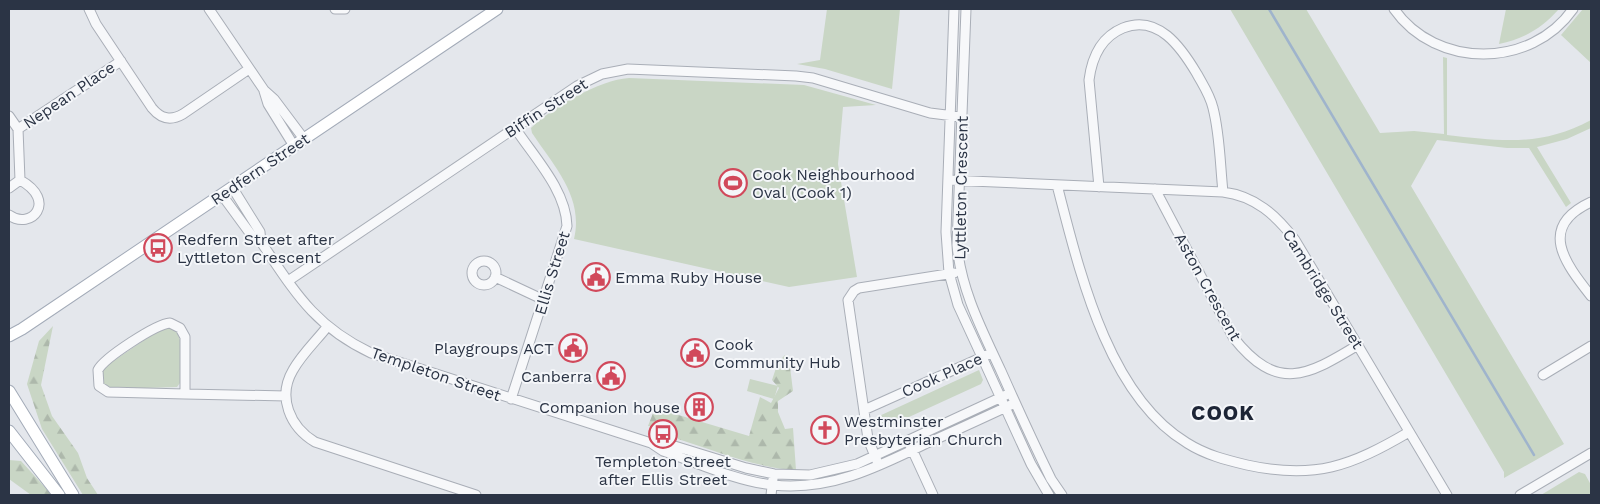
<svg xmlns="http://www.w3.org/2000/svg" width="1600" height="504" font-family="'Work Sans',sans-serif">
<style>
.forest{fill:url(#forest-firs)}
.green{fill:#c9d6c5}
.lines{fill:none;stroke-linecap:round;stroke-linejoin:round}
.stream{stroke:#9fb4cc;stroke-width:2.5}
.minor-casing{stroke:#a9aeb7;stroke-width:11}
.major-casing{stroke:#a3abb8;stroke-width:13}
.minor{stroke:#f7f8fa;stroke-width:9}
.major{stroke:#fff;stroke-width:11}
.labels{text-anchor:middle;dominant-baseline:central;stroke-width:4;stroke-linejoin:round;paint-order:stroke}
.street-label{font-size:16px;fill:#2b3445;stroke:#f4f6f9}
.poi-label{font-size:16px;fill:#2b3445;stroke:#f4f6f9;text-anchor:start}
.district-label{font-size:21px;font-weight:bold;letter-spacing:1px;fill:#1d2536;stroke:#f4f6f9}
</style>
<defs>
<pattern id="forest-firs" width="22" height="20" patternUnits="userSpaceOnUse" patternTransform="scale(1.25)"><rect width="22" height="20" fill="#c9d6c5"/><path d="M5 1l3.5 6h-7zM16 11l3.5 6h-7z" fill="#adb8ab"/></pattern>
</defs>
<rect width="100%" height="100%" fill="#e4e7ec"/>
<path class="forest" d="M53,326l-12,59 11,31 26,37 9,25 11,17h-15l-41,-66 -15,-45 12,-43z
M785,355l4,4 4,32 -15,10v11l7,17 8,-1 3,42c-40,-2 -80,-19 -118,-31l-6,-9 -24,-4 7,-18 94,28 11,-39 11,6 8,-15 -7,-8 6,-18z
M9,460l12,1 31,34h-21l-22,-16z"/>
<path class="green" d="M827,9h73l-8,80 -67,-20 -28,-5 23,-4z
M1230,9h76l74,124 34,-2 30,3 -1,-77 4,1v77c54,6 94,12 144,-15v8l-24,11 -30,8 34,56 -5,4 -37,-59h-22l-70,-8 -26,46 153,258 -60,34v-6z
M1506,9h53c-17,19 -35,30 -60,35z
M1583,9h8v54l-30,-28z
M629,78l175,7 72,20 -33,2 -5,57 19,113 -68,10 -215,-48c10,-42 -20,-73 -42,-106l-1,-5c22,-21 68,-48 98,-50z
M170,327l7,4 3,9v43l-3,4 -63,2 -10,-5 -3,-10 5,-8 56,-38z
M979,370l4,10 -2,4 -96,44 -6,-3 -2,-8z
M750,379l28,7 -4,13 -27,-8z
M1579,472l6,2 6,11v10h-50z"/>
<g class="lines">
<path class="stream" d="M1269,9l265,446"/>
<defs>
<path id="minor" d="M89,9l7,15 56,84c9,11 19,13 31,6l66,-45
M209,9l55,81 10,9 30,40
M335,9h10
M954,9l-8,223 3,41 9,32 24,52 49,107 18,31
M966,9l-9,236c4,45 25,85 44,126 16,36 33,73 50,108l11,16
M1394,9c42,60 137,60 179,0
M264,91l4,13 26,42
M9,116l9,13 103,-68
M18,129l2,51
M948,180l275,12c32,4 53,23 72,48l152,255
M1057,185c22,84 50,210 130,258 19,12 39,17 60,22 68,15 104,1 162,-33
M232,187l28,45 1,10
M1099,187l-10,-107c3,-23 12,-43 34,-52 35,-14 58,19 74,46 6,11 13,21 16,34 7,27 7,56 10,84
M9,188l11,-8
M1155,189l78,148c44,56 74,39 125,8
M222,195l30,41 9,6c34,50 53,84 110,111l280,90 12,8c35,12 73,30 110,34 56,6 103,-17 152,-41 30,-13 60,-27 90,-41
M1591,202c-54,25 -26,61 0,94
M9,215c22,16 49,-14 11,-35
M472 273a12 12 0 1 1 24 0a12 12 0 1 1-24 0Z
M495,277l49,23
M288,281l289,-195 25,-12 26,-5 168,7 17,2 117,35 32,4
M327,327c-11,14 -25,27 -34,43 -16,27 -3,57 22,72l161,53
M1543,375l48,-29
M185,394l-77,-2 -9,-6 -1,-16c6,-12 58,-46 72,-47l10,5 5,9v57l101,2
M511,399l56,-173c-1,-36 -33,-69 -52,-98
M864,410l123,-55
M652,443l16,1 78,24 28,6 36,1 47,-11 149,-69
M910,445l23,50
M877,461l-9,-22 -20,-139 6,-9 5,-3 95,-15
M771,495l2,-16
M1520,495l71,-42"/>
<path id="major" d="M9,336l13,-7 475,-320
M9,391l64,104
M9,431l50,64"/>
</defs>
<use href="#minor" class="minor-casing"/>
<use href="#major" class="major-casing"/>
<use href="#minor" class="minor"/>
<use href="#major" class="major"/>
</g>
<defs>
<symbol id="stadium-ring" viewBox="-11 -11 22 22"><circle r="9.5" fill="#f4f6f9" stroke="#d1495b" stroke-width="1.5"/><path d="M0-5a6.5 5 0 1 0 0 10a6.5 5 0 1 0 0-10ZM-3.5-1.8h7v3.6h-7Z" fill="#d1495b"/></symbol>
<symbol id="bus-ring" viewBox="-11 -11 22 22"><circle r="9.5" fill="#f4f6f9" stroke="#d1495b" stroke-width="1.5"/><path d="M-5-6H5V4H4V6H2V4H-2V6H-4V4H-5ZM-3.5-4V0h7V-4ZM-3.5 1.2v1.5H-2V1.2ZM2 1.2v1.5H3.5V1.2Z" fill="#d1495b"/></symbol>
<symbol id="civic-ring" viewBox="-11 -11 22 22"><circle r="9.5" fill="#f4f6f9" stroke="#d1495b" stroke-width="1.5"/><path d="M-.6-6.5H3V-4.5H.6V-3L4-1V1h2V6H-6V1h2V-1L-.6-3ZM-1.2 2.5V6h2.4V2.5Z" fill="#d1495b"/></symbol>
<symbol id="building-ring" viewBox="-11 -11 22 22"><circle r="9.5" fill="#f4f6f9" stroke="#d1495b" stroke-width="1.5"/><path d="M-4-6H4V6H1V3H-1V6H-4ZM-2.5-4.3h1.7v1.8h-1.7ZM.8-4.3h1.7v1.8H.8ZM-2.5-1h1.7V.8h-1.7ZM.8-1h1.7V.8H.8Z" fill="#d1495b"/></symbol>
<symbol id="church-ring" viewBox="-11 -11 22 22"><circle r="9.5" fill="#f4f6f9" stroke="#d1495b" stroke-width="1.5"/><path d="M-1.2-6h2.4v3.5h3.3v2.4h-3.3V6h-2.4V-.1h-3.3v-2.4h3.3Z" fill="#d1495b"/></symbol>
</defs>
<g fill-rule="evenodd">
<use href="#stadium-ring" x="717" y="167" width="32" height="32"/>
<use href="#bus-ring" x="142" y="232" width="32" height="32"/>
<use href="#civic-ring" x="580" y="261" width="32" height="32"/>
<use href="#civic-ring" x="557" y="332" width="32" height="32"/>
<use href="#civic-ring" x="679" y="337" width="32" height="32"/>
<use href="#civic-ring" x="595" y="360" width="32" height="32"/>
<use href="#building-ring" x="683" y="391" width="32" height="32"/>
<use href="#church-ring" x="809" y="414" width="32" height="32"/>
<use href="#bus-ring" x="647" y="418" width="32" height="32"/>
</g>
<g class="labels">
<g class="street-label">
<text transform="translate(69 95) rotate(-34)">Nepean Place</text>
<text transform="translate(546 108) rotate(-33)">Biffin Street</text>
<text transform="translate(260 169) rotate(-34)">Redfern Street</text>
<text transform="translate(961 188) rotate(-89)">Lyttleton Crescent</text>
<text transform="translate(552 273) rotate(-73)">Ellis Street</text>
<text transform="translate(1208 287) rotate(61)">Aston Crescent</text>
<text transform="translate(1323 289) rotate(58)">Cambridge Street</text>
<text transform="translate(436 374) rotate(19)">Templeton Street</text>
<text transform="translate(942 375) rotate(-24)">Cook Place</text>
</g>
<g class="poi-label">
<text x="752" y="174">Cook Neighbourhood<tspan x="752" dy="18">Oval (Cook 1)</tspan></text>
<text x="177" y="239">Redfern Street after<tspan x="177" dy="18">Lyttleton Crescent</tspan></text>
<text x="615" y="277">Emma Ruby House</text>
<text x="714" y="344">Cook<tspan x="714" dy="18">Community Hub</tspan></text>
<text x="554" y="348" text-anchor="end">Playgroups ACT</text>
<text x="592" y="376" text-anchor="end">Canberra</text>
<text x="680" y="407" text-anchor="end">Companion house</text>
<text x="844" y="421">Westminster<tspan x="844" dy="18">Presbyterian Church</tspan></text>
<text x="663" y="461" text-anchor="middle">Templeton Street<tspan x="663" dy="18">after Ellis Street</tspan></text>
</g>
<g class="district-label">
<text x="1223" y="412">COOK</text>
</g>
</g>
<rect width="1600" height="504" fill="none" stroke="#2b3445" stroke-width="20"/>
</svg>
